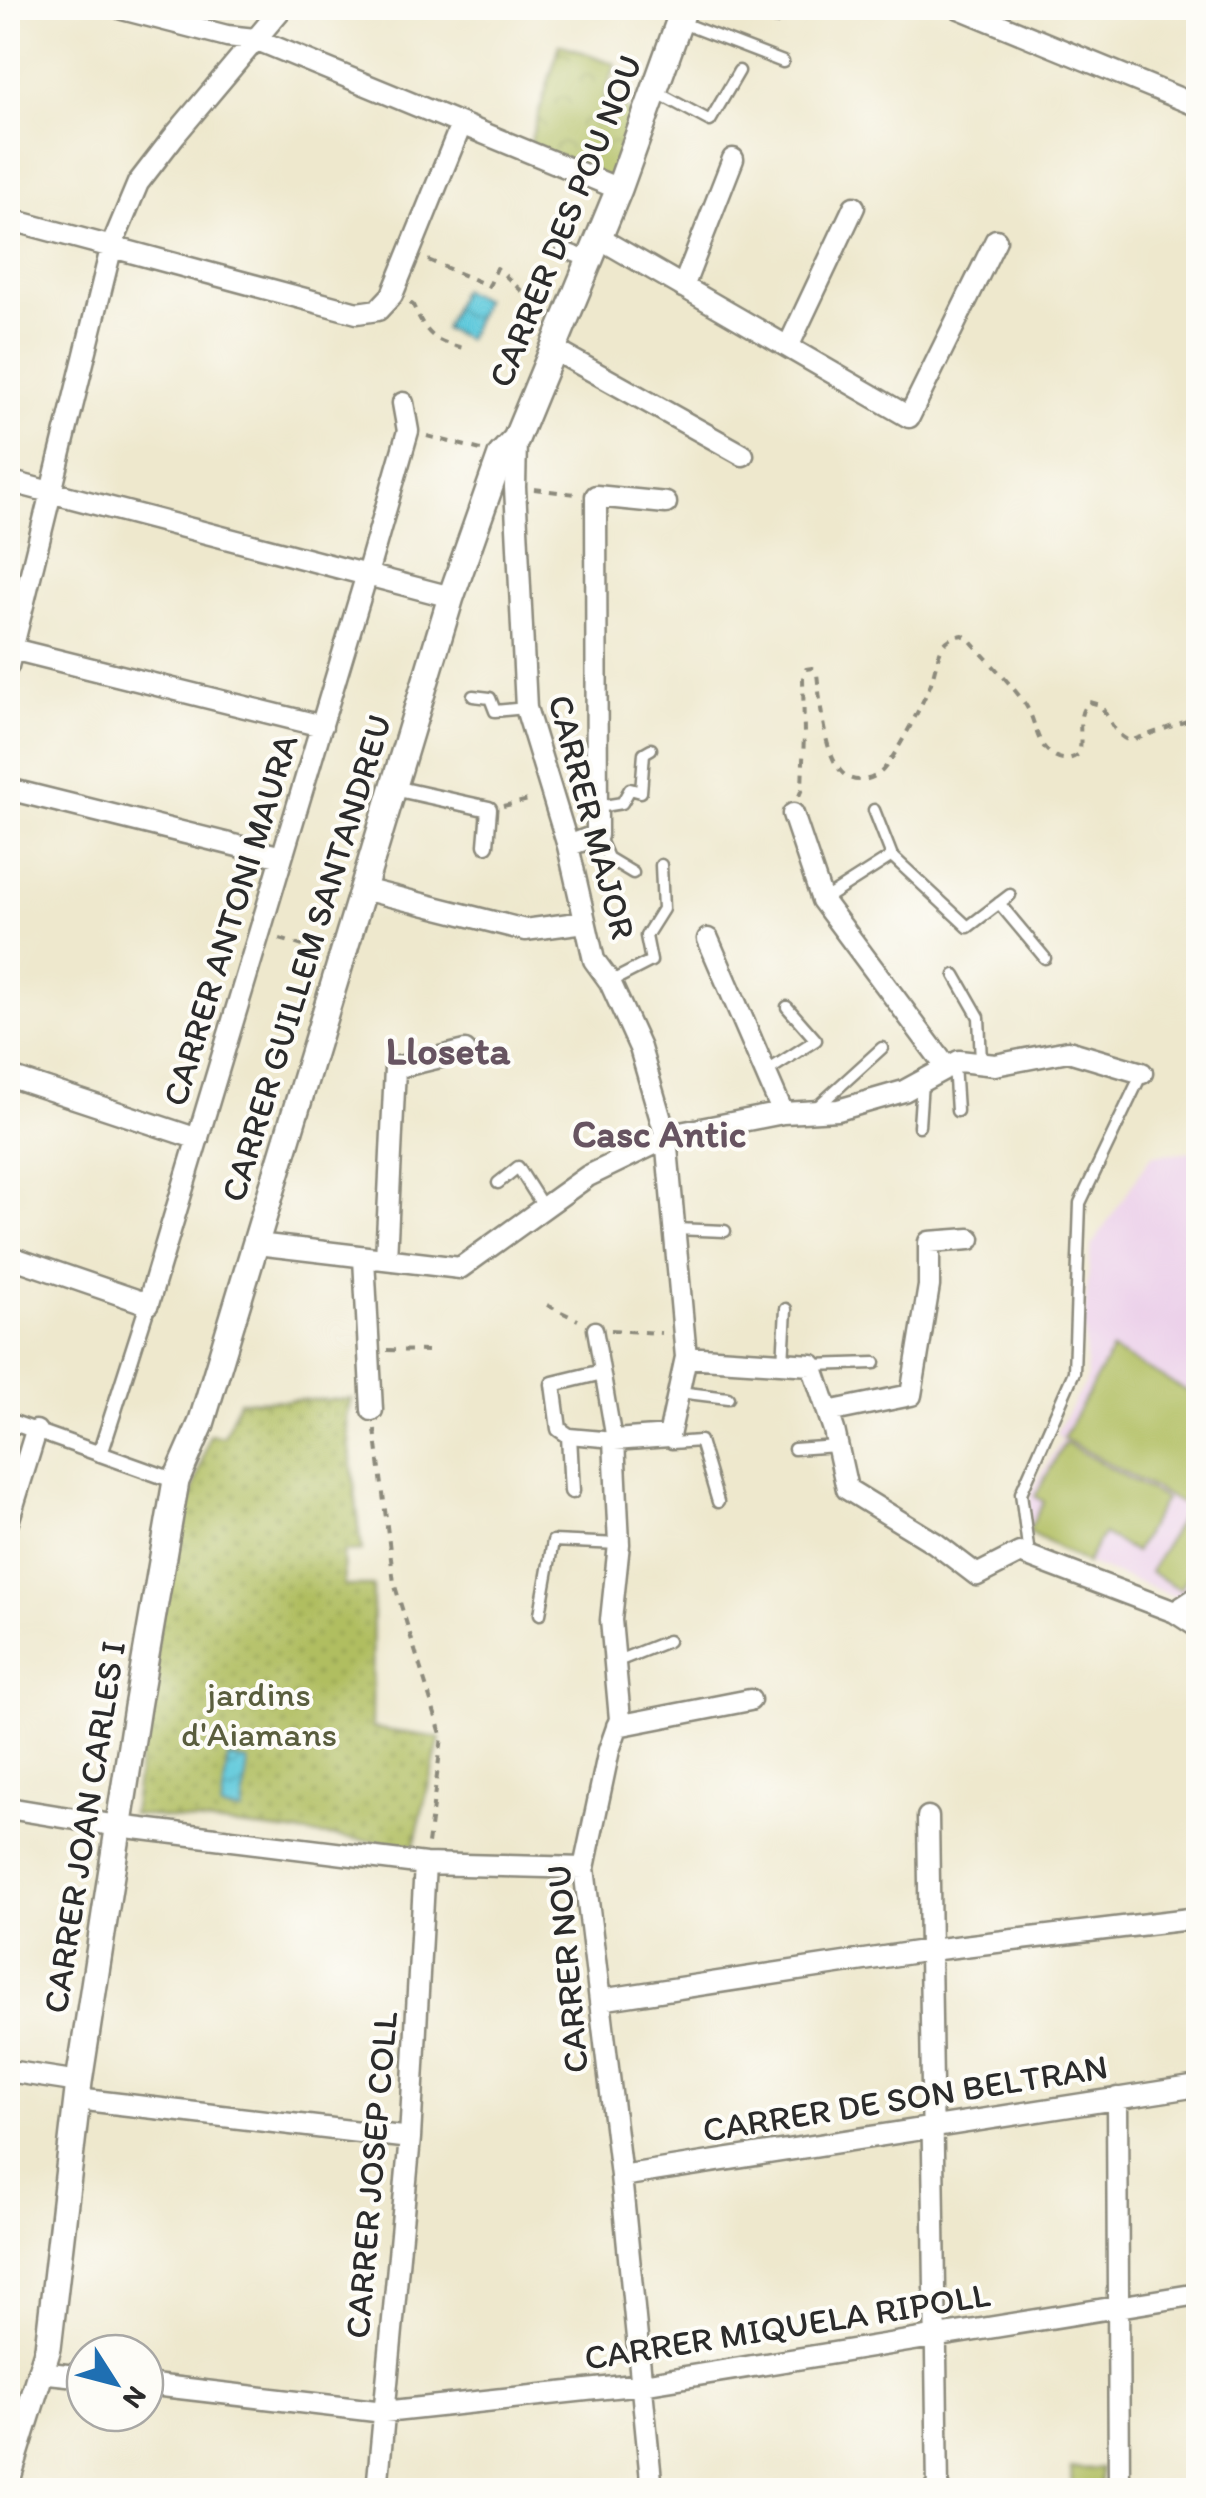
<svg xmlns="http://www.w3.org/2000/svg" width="1206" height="2498" font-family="Itim,sans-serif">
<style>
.built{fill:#ecd1ea}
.grass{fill:url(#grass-dots);stroke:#6e7446;stroke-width:2.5}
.park{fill:url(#park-crowns);stroke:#6e7446;stroke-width:2.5}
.pitch{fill:#b0be61;stroke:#6e7446;stroke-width:2.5}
.water{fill:url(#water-waves);stroke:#457a83;stroke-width:2.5}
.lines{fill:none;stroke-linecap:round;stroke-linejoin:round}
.service-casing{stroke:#8c8a7c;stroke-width:15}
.pedestrian-casing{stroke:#8c8a7c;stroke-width:19}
.minor-casing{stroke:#8c8a7c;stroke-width:25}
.tertiary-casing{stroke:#8c8a7c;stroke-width:30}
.path{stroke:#8c8a7c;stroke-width:4;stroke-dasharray:8 8;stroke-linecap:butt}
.service{stroke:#fff;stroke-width:10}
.pedestrian{stroke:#fff;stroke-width:14}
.minor{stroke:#fff;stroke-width:20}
.tertiary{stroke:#fff;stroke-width:25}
.labels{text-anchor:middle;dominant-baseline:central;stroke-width:8;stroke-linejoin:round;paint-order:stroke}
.street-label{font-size:35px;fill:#2b2b2b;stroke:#fdfcf7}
.park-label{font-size:35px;fill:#5a5e3e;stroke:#fdfcf7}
.neighbourhood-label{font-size:38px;font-weight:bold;fill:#675461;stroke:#fdfcf7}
.quarter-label{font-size:40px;font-weight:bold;fill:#675461;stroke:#fdfcf7}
</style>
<defs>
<pattern id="grass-dots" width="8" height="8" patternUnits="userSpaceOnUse" patternTransform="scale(2.5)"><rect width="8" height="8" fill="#b0be61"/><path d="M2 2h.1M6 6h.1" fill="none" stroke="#8f9b50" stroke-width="1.8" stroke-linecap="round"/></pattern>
<pattern id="park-crowns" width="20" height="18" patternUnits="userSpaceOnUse" patternTransform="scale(2.5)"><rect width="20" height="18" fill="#b0be61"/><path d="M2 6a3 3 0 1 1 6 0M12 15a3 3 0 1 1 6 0" fill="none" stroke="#8f9b50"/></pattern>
<pattern id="water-waves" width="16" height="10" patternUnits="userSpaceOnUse" patternTransform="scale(2.5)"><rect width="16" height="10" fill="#5fc9db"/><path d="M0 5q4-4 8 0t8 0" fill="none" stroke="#4fa3b2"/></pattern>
</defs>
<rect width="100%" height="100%" fill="#fdfcf7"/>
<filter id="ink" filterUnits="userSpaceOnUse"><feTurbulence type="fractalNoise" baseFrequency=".01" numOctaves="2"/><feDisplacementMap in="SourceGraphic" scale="20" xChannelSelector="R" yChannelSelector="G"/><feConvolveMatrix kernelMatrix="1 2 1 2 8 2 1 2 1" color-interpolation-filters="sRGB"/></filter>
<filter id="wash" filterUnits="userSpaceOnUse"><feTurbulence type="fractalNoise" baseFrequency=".0048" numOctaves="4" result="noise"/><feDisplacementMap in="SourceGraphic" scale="40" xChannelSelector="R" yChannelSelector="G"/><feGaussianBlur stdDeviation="2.25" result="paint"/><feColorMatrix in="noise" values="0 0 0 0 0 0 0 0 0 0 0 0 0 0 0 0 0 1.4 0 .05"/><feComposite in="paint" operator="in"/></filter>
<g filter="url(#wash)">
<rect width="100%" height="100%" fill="#eee8cd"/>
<path class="built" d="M1198,1151v432l-13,17 -99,-37 -58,-32 2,-37 32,-54 -6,-7 31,-54 -3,-57 7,-75 61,-92z"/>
<path class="grass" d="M352,1399l-6,17 16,135 -19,1 1,34h29l-1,142 68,10 -26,108 -282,-32 32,-228 46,-151 14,2 15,-36z"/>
<path class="park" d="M560,44l56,20 -13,36 41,17 -25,72 -92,-37z
M1101,2468v22h-29l-1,-21z"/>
<path class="pitch" d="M1112,1350l86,47v116l-135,-75z
M1065,1443l100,56 -30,53 -32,-18 -17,29 -58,-32 16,-29 -9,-6z
M1183,1514l15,8v35l-18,32 -30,-17z"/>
<path class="water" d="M461,290l23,10 -17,39 -23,-10z
M228,1758l20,3 -6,51 -21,-3z"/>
</g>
<g filter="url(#ink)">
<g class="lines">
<defs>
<path id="service" d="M752,8l23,10
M682,23l101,39
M656,92l54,29 29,-50
M473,696l17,2 5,13 31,-3
M598,807l24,-4 8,-14 11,3 3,-39 7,-4
M874,810l18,46
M598,835l10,23 25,15
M823,900l69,-44 76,71 42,-32
M999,903l46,55
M955,975l24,42 2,45
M610,982l41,-21 -5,-25 17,-27 -2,-44
M954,1064l3,47
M766,1072l50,-32 -29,-33
M816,1108l66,-60
M919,1126l3,-44
M498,1183l20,-16 26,41
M675,1229l50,2
M783,1363l3,-54
M812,1365l63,-2
M679,1392l49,6
M669,1436l3,7 28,-2 18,61
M794,1449l43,-3
M1029,1555l-8,-62 53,-121 6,-169 62,-130
M540,1614l13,-73 66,3
M615,1662l53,-21"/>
<path id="pedestrian" d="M564,250l26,10
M394,788l95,21 -3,36
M595,1329l19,111 -45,-4 -10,-7 -6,-45 49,-12
M8,1421l168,60
M569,1436l3,55
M100,1454l48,-150"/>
<path id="minor" d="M959,8l239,98
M122,9l105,27 28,3 364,150
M8,219l349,94 21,-3 14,-15 69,-170
M599,238l310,179 87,-177
M683,287l50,-128
M788,347l66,-140
M553,349l190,106
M516,439l-1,48 11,221 42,138 26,114 16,22 30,66 26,89 20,220 -17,79 -55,4 5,104 -8,76 9,99 -11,31 -25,118 37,308 31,314
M8,481l443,116
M8,648l314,78
M8,666l104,-421 26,-62 37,-48 107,-127
M8,789l274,68
M793,814l29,86 125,168
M568,846l29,-11 -1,-339 70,7
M363,889l162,41 60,-8
M708,939l75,174
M8,1076l190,63
M257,1244l203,24 128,-92 87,-42 108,-21 55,-3 66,-19 55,-30 36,4 73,-14 74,22
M8,1256l140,48 219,-730 41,-143 -5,-28
M364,1258l8,152
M386,1259l9,-191 70,-17
M686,1357l126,8 22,65 13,59 88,54 42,32 43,-22 155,59 23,15
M828,1412l83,-17 18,-109v-44l41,-3
M8,1522l28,-91
M1175,1612l23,-15
M617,1726l133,-26
M8,1808l110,18 307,38 159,4
M928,1817l10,673
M600,2000l330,-50 268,-32
M8,2071l71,11
M1117,2098l2,392
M77,2099l333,39
M621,2176l577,-90
M40,2372l45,5
M145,2384l239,28 258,-28 556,-90
M377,2490l33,-352 15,-274"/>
<path id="tertiary" d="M8,2477l40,-129 31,-266 58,-375 39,-226 25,-57 250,-827 50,-142 15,-16 103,-250 65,-181"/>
</defs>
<use href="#service" class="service-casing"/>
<use href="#pedestrian" class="pedestrian-casing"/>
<use href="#minor" class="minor-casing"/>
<use href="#tertiary" class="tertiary-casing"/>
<path class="path" d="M428,260l61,26 8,-18 30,28
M410,303l3,2c15,32 20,36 55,44
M427,436l54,14
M534,489l41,5
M799,796l3,-7 2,-55 -1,-57 3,-8 6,-1 5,6c4,27 6,109 44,106 8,0 15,-4 21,-9 13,-13 42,-70 49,-88 4,-12 6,-27 12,-37 5,-8 12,-10 20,-11l7,5c16,19 47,49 58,69 8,15 8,33 22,44 10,8 19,8 29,1 5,-18 -5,-39 10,-52l11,3c10,13 13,30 30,36l68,-24
M503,806l30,-7
M280,939l39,12
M547,1305l31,15
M611,1330l50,3
M387,1350l41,1
M375,1429l19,154 48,154 -14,107"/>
<use href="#service" class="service"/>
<use href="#pedestrian" class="pedestrian"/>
<use href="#minor" class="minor"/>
<use href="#tertiary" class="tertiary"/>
</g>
</g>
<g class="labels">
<g class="street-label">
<text transform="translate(565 221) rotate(-68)">CARRER DES POU NOU</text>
<text transform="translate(592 817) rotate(75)">CARRER MAJOR</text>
<text transform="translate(230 920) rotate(-73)">CARRER ANTONI MAURA</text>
<text transform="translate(306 958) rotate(-73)">CARRER GUILLEM SANTANDREU</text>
<text transform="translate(84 1827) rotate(-81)">CARRER JOAN CARLES I</text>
<text transform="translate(567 1969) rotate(-95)">CARRER NOU</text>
<text transform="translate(905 2098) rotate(-9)">CARRER DE SON BELTRAN</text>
<text transform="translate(371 2175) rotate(-85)">CARRER JOSEP COLL</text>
<text transform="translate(787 2326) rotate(-9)">CARRER MIQUELA RIPOLL</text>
</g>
<g class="park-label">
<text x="259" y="1694">jardins<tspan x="259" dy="40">d'Aiamans</tspan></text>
</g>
<g class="neighbourhood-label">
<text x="659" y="1134">Casc Antic</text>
</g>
<g class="quarter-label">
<text x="448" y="1050">Lloseta</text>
</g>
</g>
<rect width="1206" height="2498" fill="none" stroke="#fdfcf7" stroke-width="40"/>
<g transform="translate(115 2383) rotate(126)"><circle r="48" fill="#fdfcf7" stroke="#a9a8a5" stroke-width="2.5"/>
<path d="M0-8L18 38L0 25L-18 38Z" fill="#1f6fb2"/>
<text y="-15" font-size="28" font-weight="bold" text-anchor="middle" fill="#2b2b2b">N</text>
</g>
</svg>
